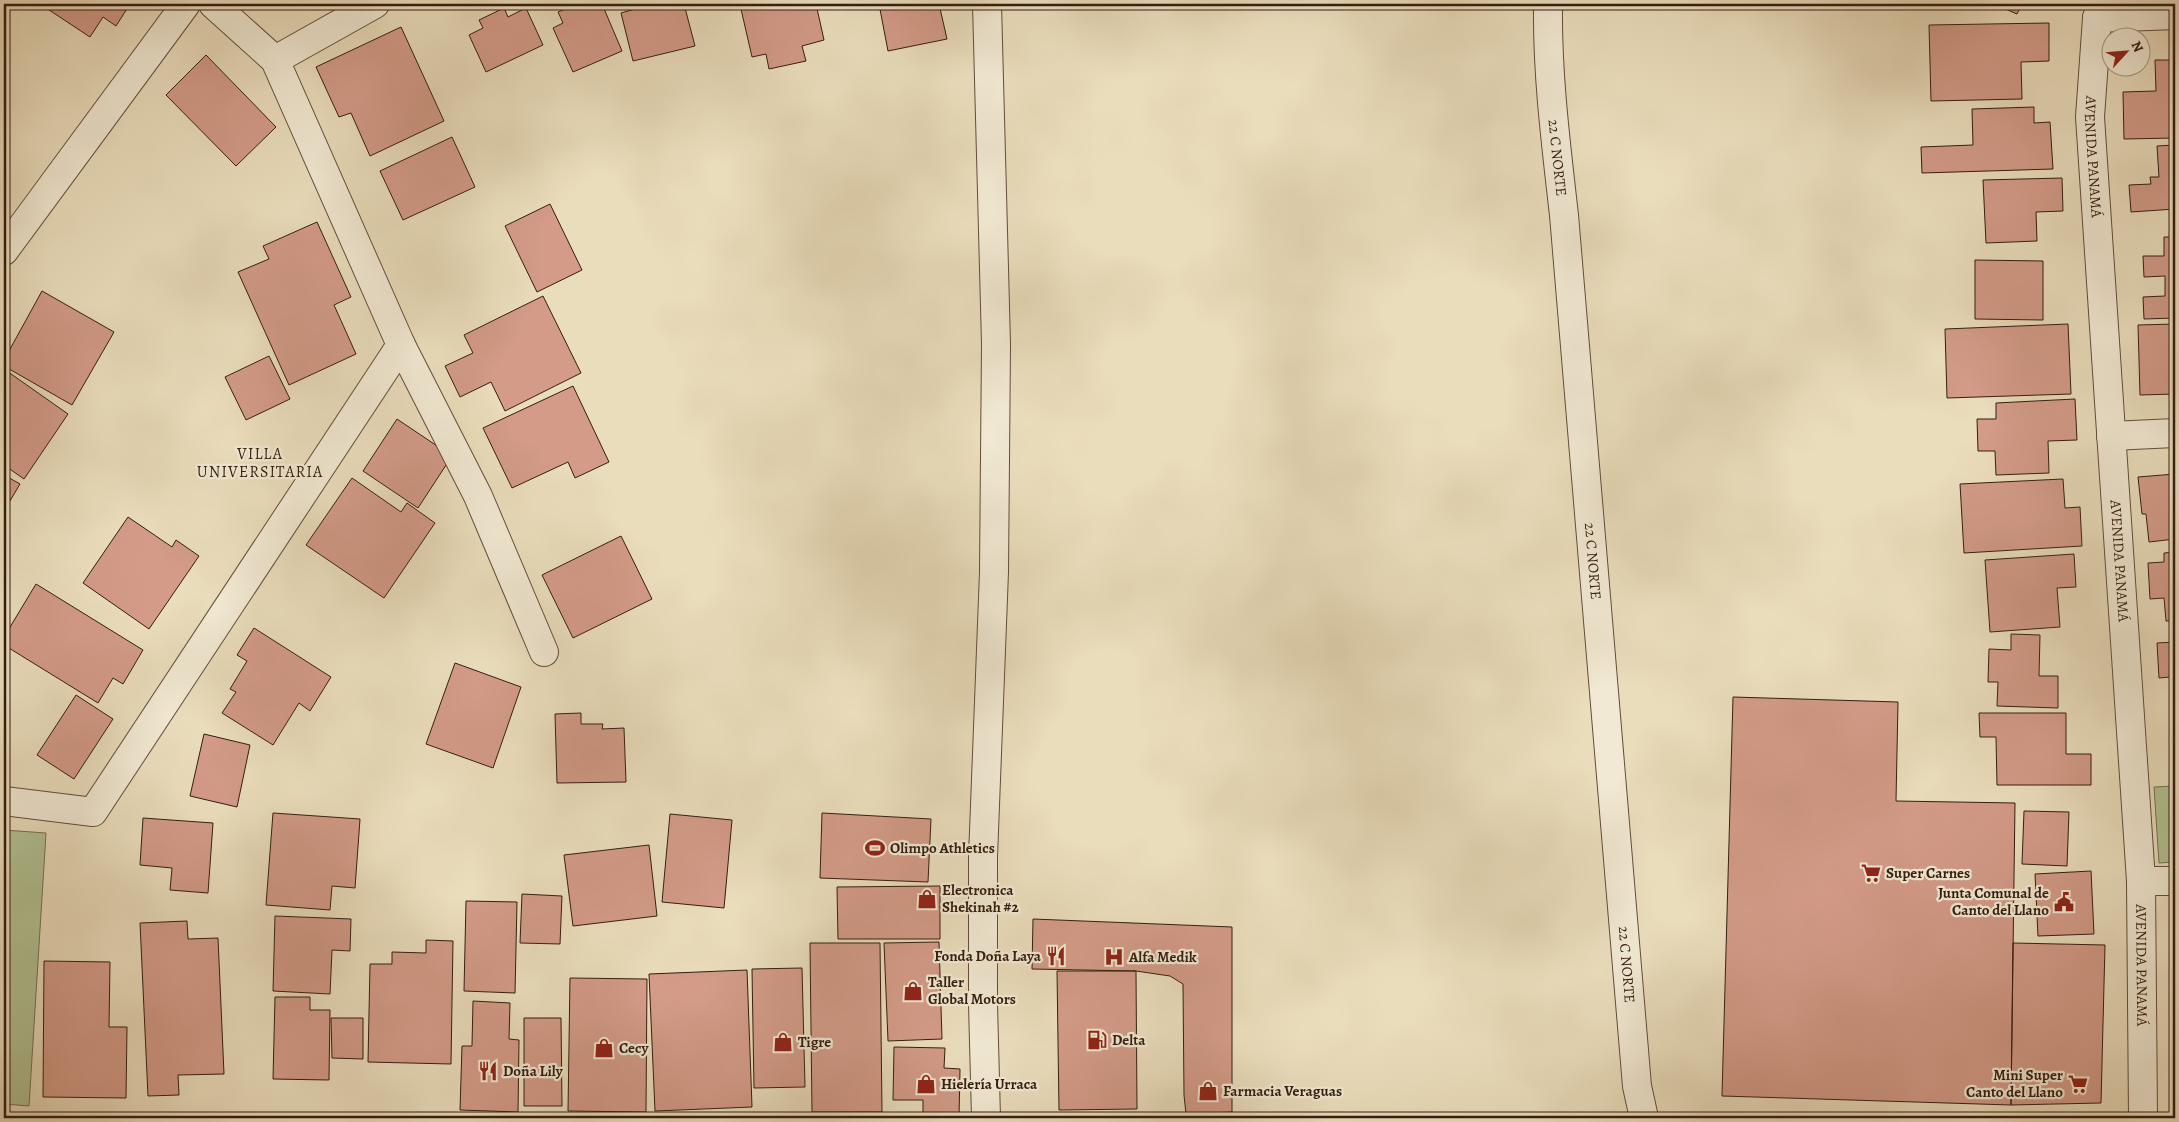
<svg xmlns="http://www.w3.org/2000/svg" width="2179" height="1122" font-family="Alegreya,serif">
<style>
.green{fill:#b2c294;stroke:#737052}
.building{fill:#d39b88;stroke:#341d10}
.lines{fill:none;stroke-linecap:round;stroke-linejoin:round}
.minor-casing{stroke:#624d3b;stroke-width:30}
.minor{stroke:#f1e9d3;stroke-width:28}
.labels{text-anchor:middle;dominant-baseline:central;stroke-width:4.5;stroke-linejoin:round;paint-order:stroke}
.street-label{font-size:15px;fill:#341d10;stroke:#f1e9d3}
.poi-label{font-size:15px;font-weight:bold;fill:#341d10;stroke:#f1e9d3;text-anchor:start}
.neighbourhood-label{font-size:16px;letter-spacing:1px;fill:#341d10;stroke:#f1e9d3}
</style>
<rect width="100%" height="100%" fill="#eaddbc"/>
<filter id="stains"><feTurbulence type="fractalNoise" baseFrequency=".004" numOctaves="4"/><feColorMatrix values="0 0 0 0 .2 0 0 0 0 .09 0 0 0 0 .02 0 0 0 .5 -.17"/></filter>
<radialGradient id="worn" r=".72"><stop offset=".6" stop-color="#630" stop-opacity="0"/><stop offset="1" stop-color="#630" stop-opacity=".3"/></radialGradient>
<path class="green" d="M2175,786v76l-16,1 -5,-76z
M4,830l42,3 -17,273 -25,-2z"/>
<path class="building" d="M40,4h90l-14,22 -13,-9 -13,20z
M577,4h25l20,47 -49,21 -20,-44 10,-5 -5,-11z
M639,4h45l11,42 -62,15 -12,-48 14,-4 -1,-4z
M765,4h51l8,36 -22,6 4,15 -37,8 -3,-15 -14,3 -11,-48z
M879,4h60l8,35 -59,12z
M1994,4h28l-5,10z
M504,8l4,9 18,-9 17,37 -57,27 -17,-37 14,-7 -4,-8z
M2049,23v38l-28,1 1,37 -91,2 -2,-76z
M401,27l43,94 -74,35 -19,-43 -12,4 -23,-50z
M2174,54h1v84l-51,1 -1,-47 33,-1 -1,-31h19z
M206,55l70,72 -40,39 -70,-71z
M2034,107v16l16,-1 3,47 -131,4 -1,-26 52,-2 -1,-36z
M452,137l23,50 -72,33 -23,-49z
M2175,145v64l-44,3 -2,-27 22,-1 -1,-7h9l-2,-31z
M2062,178l1,33 -27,1 1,29 -51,2 -3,-63z
M550,204l32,66 -45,22 -32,-66z
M317,222l34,75 -17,8 22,49 -67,31 -51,-113 31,-13 -6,-13z
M2164,237h11v81l-31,1 -1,-22 22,-1v-20l-21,1 -1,-21h21z
M1975,260l68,1v59l-68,-1z
M42,291l72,41 -42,73 -68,-39v-6z
M543,296l38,77 -76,38 -14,-29 -31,15 -15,-31 28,-13 -9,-18z
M2068,324l3,70 -124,4 -2,-69z
M2175,324v70l-35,1 -2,-70z
M269,356l21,43 -44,21 -21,-43z
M4,369l64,45 -44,65 -20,-14z
M573,386l36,76 -34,16 -7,-16 -56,26 -29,-60z
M2075,399l2,41 -29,1 1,32 -53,2 -1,-24h-17l-1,-32h19v-16z
M397,419l55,37 -34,52 -55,-37z
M2175,474v65l-26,3 -3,-28h-4l-4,-37z
M4,475l16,9 -16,27z
M352,478l49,34 6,-9 28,20 -51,75 -78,-53z
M2063,479l2,29 15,-1 2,39 -118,7 -4,-69z
M128,517l44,30 4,-7 23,16 -50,73 -66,-46z
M621,536l31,63 -79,39 -31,-63z
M2175,552v69h-9l-2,-23 -14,1 -2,-36 16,-1v-9z
M2074,554l2,33 -19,1 3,39 -70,5 -5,-72z
M36,584l107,66 -20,34 -10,-6 -15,25 -94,-58v-8z
M254,628l77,49 -21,34 -11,-8 -26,42 -51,-32 14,-21 -6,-3 17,-28 -10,-6z
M2011,634l29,1 -1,41h19v32l-61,-2 1,-24h-10l1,-33 22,1z
M2175,642v60h-3l-2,-25 -11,1 -2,-35z
M455,663l66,24 -28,81 -67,-24z
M76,695l37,24 -39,60 -37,-24z
M1733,697l165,5 -2,99 119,2 -4,302 -289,-9z
M581,713v11h22l-1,5 22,-1 2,54 -69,1 -2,-69z
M1979,713h87v41h25v31h-94l-1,-48h-16z
M204,734l46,11 -13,62 -47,-11z
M2024,811l45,1 -2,54 -45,-2z
M273,813l87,6 -5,69 -23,-2 -2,24 -64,-5z
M822,813l109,6 -3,63 -108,-4z
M670,814l62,6 -8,88 -62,-6z
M143,818l70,5 -5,70 -38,-3 2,-22 -32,-3z
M649,845l8,71 -84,10 -9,-71z
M2091,871l3,63 -56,2 -3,-62z
M940,886v53h-102l-1,-52z
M522,894l40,2 -2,48 -40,-1z
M466,901l51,1 -2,91 -51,-2z
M275,916l76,3 -1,32 -18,-1 -2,44 -57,-3z
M1033,919l199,8v185l-46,2 -2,-19 -1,-111 -13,-8 -34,-5 -104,-2z
M187,921l1,18 30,-1 6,136 -46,1 1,20 -31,1 -8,-173z
M426,940l27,1 -2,123 -83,-2 2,-98h22v-12l34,1z
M939,942l3,97 -54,2 -4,-98z
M810,943h70l2,169h-70z
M2013,943l92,2 -4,158 -90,2z
M44,961l66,1 -1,65h18l-1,71 -83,-1z
M802,968l3,119 -51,1 -2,-119z
M747,970l5,137 -97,4 -6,-137z
M1057,971h79l1,138 -78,1z
M570,978l77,1 -1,133 -78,-1z
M275,997h35v13h20l-1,70 -56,-1z
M473,1001l37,2 -1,36 10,1 -1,72 -58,-2 2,-64h10z
M331,1018h32v41l-31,-1z
M524,1018h37l1,88h-38z
M894,1047l51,1 -1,20 16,1 -1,49h-36v-18h-30z"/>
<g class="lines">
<defs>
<g id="minor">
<path d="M213,4l62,56 126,285 77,151 66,156"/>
<path id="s1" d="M1548,4c-1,70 8,141 16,211l73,871 7,32"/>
<path id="s2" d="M2102,4l-5,14 -7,99 51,764 2,237"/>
<path d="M2097,18l78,-3"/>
<path d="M275,60l100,-56"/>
<path d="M4,251l182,-247"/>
<path d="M2111,436l64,-3"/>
<path d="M4,801l89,11 308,-467"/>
<path d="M2141,881h34"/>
<path d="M986,1118l-3,-114v-147l11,-285 2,-228 -9,-340"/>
</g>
</defs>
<use href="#minor" class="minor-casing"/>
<use href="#minor" class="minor"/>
</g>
<defs>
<symbol id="stadium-bare" viewBox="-9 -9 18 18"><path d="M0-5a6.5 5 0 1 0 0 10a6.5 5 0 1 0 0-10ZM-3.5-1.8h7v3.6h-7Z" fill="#8f2418" stroke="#f1e9d3" stroke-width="2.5" paint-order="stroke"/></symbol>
<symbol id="supermarket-bare" viewBox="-9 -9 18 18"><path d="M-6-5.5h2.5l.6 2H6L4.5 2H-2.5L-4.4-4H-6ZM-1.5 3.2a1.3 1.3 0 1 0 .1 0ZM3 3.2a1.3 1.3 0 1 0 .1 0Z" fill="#8f2418" stroke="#f1e9d3" stroke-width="2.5" paint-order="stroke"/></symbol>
<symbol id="shop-bare" viewBox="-9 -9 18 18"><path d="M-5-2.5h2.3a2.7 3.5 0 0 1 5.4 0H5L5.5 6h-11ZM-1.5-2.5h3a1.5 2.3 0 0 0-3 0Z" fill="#8f2418" stroke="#f1e9d3" stroke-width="2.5" paint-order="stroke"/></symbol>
<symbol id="civic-bare" viewBox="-9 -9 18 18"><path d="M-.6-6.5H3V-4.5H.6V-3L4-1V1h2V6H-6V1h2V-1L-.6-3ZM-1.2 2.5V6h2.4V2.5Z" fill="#8f2418" stroke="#f1e9d3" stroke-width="2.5" paint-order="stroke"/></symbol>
<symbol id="restaurant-bare" viewBox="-9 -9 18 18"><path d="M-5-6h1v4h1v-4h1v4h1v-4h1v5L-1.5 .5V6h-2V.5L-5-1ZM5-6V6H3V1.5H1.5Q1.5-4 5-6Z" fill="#8f2418" stroke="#f1e9d3" stroke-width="2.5" paint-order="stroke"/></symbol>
<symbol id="hospital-bare" viewBox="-9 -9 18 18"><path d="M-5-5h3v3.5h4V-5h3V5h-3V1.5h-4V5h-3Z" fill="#8f2418" stroke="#f1e9d3" stroke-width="2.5" paint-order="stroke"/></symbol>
<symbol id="fuel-bare" viewBox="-9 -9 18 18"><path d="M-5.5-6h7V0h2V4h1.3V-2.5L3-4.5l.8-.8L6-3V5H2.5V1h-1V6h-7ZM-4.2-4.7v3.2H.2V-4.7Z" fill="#8f2418" stroke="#f1e9d3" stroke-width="2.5" paint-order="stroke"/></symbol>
</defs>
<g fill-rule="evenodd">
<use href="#stadium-bare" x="861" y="834" width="28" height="28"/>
<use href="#supermarket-bare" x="1857" y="859" width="28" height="28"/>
<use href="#shop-bare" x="913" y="885" width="28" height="28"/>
<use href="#civic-bare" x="2050" y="888" width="28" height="28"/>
<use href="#restaurant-bare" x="1042" y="942" width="28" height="28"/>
<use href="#hospital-bare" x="1100" y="943" width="28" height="28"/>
<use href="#shop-bare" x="899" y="977" width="28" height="28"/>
<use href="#fuel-bare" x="1083" y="1026" width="28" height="28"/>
<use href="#shop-bare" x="769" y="1028" width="28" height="28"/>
<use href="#shop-bare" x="590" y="1034" width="28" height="28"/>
<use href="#restaurant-bare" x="474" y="1057" width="28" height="28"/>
<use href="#shop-bare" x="912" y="1070" width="28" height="28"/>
<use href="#supermarket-bare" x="2064" y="1070" width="28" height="28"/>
<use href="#shop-bare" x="1194" y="1077" width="28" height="28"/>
</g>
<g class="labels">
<g class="street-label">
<text stroke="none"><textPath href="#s2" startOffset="154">AVENIDA PANAMÁ</textPath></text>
<text stroke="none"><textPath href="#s1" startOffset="154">22 C NORTE</textPath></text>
<text stroke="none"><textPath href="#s2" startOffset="559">AVENIDA PANAMÁ</textPath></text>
<text stroke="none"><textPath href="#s1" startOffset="559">22 C NORTE</textPath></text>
<text stroke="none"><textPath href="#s1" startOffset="964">22 C NORTE</textPath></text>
<text stroke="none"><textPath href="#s2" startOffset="964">AVENIDA PANAMÁ</textPath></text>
</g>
<g class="poi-label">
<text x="890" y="848">Olimpo Athletics</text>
<text x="1886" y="873">Super Carnes</text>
<text x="942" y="890">Electronica<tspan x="942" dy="17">Shekinah #2</tspan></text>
<text x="2049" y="893" text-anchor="end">Junta Comunal de<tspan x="2049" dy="17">Canto del Llano</tspan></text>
<text x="1041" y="956" text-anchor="end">Fonda Doña Laya</text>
<text x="1129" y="957">Alfa Medik</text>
<text x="928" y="982">Taller<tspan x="928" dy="17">Global Motors</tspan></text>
<text x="1112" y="1040">Delta</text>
<text x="798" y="1042">Tigre</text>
<text x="619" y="1048">Cecy</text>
<text x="503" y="1071">Doña Lily</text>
<text x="2063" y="1075" text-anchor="end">Mini Super<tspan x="2063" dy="17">Canto del Llano</tspan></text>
<text x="941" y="1084">Hielería Urraca</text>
<text x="1223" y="1091">Farmacia Veraguas</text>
</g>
<g class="neighbourhood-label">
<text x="260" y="454">VILLA<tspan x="260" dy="18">UNIVERSITARIA</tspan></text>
</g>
</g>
<rect width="2179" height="1122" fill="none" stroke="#eaddbc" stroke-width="20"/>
<rect x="5" y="5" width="2169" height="1112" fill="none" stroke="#341d10" stroke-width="2.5"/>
<rect x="10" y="10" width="2159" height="1102" fill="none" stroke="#341d10"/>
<g transform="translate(2126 52) rotate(64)"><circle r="24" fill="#f1e9d3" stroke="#a59785"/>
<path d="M0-4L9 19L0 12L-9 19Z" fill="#8f2418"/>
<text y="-8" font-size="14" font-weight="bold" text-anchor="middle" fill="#341d10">N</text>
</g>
<rect width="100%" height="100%" filter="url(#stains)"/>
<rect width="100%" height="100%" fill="url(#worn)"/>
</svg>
